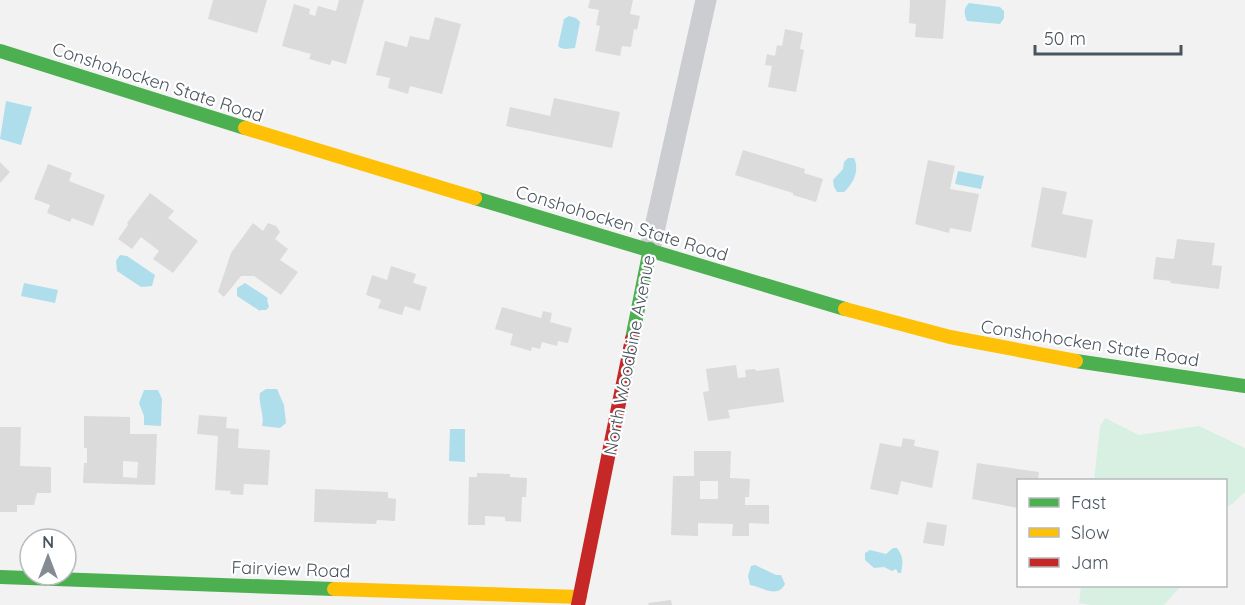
<svg xmlns="http://www.w3.org/2000/svg" width="1245" height="605" font-family="Quicksand,sans-serif">
<style>
.green{fill:#d8f0e2}
.water{fill:#aedeec}
.building{fill:#dbdbdc;fill-rule:evenodd}
.lines{fill:none;stroke-linecap:round;stroke-linejoin:round}
.street{stroke:#cbcdd0;stroke-width:21}
.fast{stroke:#4caf50;stroke-width:14}
.slow{stroke:#ffc107;stroke-width:14}
.jam{stroke:#c62828;stroke-width:14}
.labels{text-anchor:middle;dominant-baseline:central;stroke-width:4.5;stroke-linejoin:round;paint-order:stroke}
.street-label{font-size:18px;fill:#49545e;stroke:#fff}
</style>
<rect width="100%" height="100%" fill="#f2f2f2"/>
<path class="green" d="M1105,418l34,17 60,-9 46,22v44l-13,12 -6,3v-27h-132l6,-53z
M1081,586h100l-17,19h-73l-12,-2z"/>
<path class="water" d="M969,3l31,4 4,4v7l-4,6 -33,-3c-3,-7 -4,-12 2,-18z
M569,16l7,2 4,4 -5,26c-7,0 -11,3 -17,-2l6,-27z
M6,101l26,6 -11,38 -21,-6z
M848,158h6c6,13 -1,26 -10,34h-7l-3,-5 -1,-7 10,-11 1,-7z
M958,171l26,5 -3,13 -26,-5z
M120,255l7,1 28,19 -3,11 -11,1 -24,-16 -1,-10z
M24,283l34,7 -3,13 -34,-7z
M245,283l23,15 -1,2 2,7 -3,3h-5l-1,1 -23,-15v-8z
M266,389h11l7,16 2,18 -6,5 -18,-2c3,-11 -4,-21 -2,-33z
M144,390h14l4,9 -1,27 -17,-1v-9l-5,-13z
M450,429h15v33l-16,-1z
M893,548h4c7,10 6,14 4,25h-3l-2,-4 -4,2 -8,-4 -10,1 -9,-8v-7l5,-3 16,4z
M755,565l21,10h5l4,9c-7,15 -23,3 -35,1l-2,-9 3,-10z"/>
<path class="building" d="M213,0h54l-10,33 -49,-14z
M339,0h25l-18,64 -14,-4 -2,5 -21,-6 2,-5 -29,-8 12,-42 16,5 -1,5 6,2 3,-10 18,5z
M590,0h43l-3,14 10,2 -3,14 -3,-1 -3,18 -9,-1 -2,10 -25,-5 5,-25 -4,-1 3,-15 -11,-2z
M910,0h36l-3,39 -28,-2 1,-13 -7,-1z
M435,17l26,7 -19,70 -32,-8 -2,8 -20,-6 2,-10 -14,-3 9,-34 22,6 3,-11 19,4z
M785,29l18,4 -3,16 4,1 -8,42 -28,-5 4,-21 -7,-1 2,-11 8,2 2,-11 5,1z
M554,98l66,14 -8,36 -106,-22 4,-19 40,9z
M743,150l62,19 -1,4 19,6 -7,23 -23,-7v-2l-58,-18z
M928,160l27,6 -5,23 29,5 -8,38 -21,-4 -1,5 -34,-9z
M0,162l10,10 -10,11z
M48,164l24,9 -3,8 36,14 -12,31 -21,-8 -2,4 -23,-9 3,-8 -16,-6z
M1042,187l25,5 -5,22 31,6 -7,38 -55,-11z
M150,193l24,18 -6,7 30,23 -25,32 -20,-14 6,-8 -18,-14 -9,12 -14,-10 10,-14 -1,-2z
M253,223l10,8 5,-8 8,3 4,6 -5,7 13,10 -8,11 18,12 -17,23 -27,-19h-13l-17,21 -6,-5 13,-39z
M1177,239l38,4 -3,22 10,1 -3,23 -49,-6 1,-2 -18,-2 3,-22 18,2z
M391,266l25,8 -3,9 14,4 -7,24 -15,-5 -3,9 -24,-7 3,-8 -15,-5 6,-20 15,5z
M502,307l39,11 2,-7 9,2 -2,9 22,6 -4,15 -10,-2 -1,5 -15,-4 -2,7 -8,-2 -1,4 -21,-6 3,-11 -18,-5z
M736,365l2,13 8,-1 -1,-7 10,-1 1,2 23,-3 5,34 -56,8 2,8 -22,3 -5,-29 6,-1 -3,-22z
M199,415l28,2 -1,11 13,1 -1,19 32,2 -2,35 -24,-1 -1,11 -13,-1 1,-3 -16,-1 3,-54 -21,-2z
M84,416l46,1v17h27l-2,51 -72,-2 1,-20h3v-15h-3zM123,461l15,1 -1,16 -14,-1z
M0,427h21l-1,39 31,1v26h-14l-3,12h-17v7h-17z
M903,438l12,2 -1,6 25,5 -7,37 -31,-7 -3,14 -28,-6 10,-46 21,4z
M694,451h37l-1,27 20,1 -1,18h-4v8h24v19l-20,-1v13h-17l1,-12 -35,-1v13l-27,-1 2,-59h21zM700,481h18v18h-18z
M977,463l62,9 -1,8h-20v28l-46,-9z
M477,473l33,1v3l17,1 -1,19h-4l-1,25 -16,-1v-4l-20,-1v9h-17l1,-48h8z
M315,489l73,3v6l8,1 -1,22 -18,-1 -1,4 -62,-2z
M927,522l20,3 -3,21 -21,-3z
M671,600l1,5h-23l-1,-2z"/>
<g class="lines">
<path class="street" d="M650,249l56,-249"/>
<path class="fast" d="M0,51l245,77
M475,198l370,111
M632,339l18,-90
M1076,361l169,25
M0,577l334,12"/>
<path class="slow" d="M245,128l230,70
M845,309l105,28 126,24
M334,589l246,8"/>
<path class="jam" d="M578,605l54,-266"/>
</g>
<g class="labels">
<g class="street-label">
<text transform="translate(158 82) rotate(18)">Conshohocken State Road</text>
<text transform="translate(622 223) rotate(17)">Conshohocken State Road</text>
<text transform="translate(1090 343) rotate(9)">Conshohocken State Road</text>
<text transform="translate(629 355) rotate(-79)">North Woodbine Avenue</text>
<text transform="translate(291 569) rotate(2)">Fairview Road</text>
</g>
</g>
<rect x="1017" y="479" width="210" height="108" fill="#ffffff" stroke="#b6bbbf" stroke-width="1.5"/>
<rect x="1029" y="498" width="30" height="9" fill="#4caf50" stroke="#b6bbbf" stroke-width="1.5"/>
<text x="1071" y="509" font-size="18" fill="#49545e">Fast</text>
<rect x="1029" y="528" width="30" height="9" fill="#ffc107" stroke="#b6bbbf" stroke-width="1.5"/>
<text x="1071" y="539" font-size="18" fill="#49545e">Slow</text>
<rect x="1029" y="558" width="30" height="9" fill="#c62828" stroke="#b6bbbf" stroke-width="1.5"/>
<text x="1071" y="569" font-size="18" fill="#49545e">Jam</text>
<g transform="translate(48 557)"><circle r="28" fill="#ffffff" stroke="#b6bbbf" stroke-width="1.5"/>
<path d="M0-4.5L10 22L0 15L-10 22Z" fill="#848b92"/>
<text y="-9" font-size="16" font-weight="bold" text-anchor="middle" fill="#49545e">N</text>
</g>
<path d="M1035 45v9h146v-9" fill="none" stroke="#49545e" stroke-width="3"/>
<text x="1044" y="45" font-size="18" fill="#49545e" stroke="#ffffff" stroke-width="4.5" paint-order="stroke">50 m</text>
</svg>
